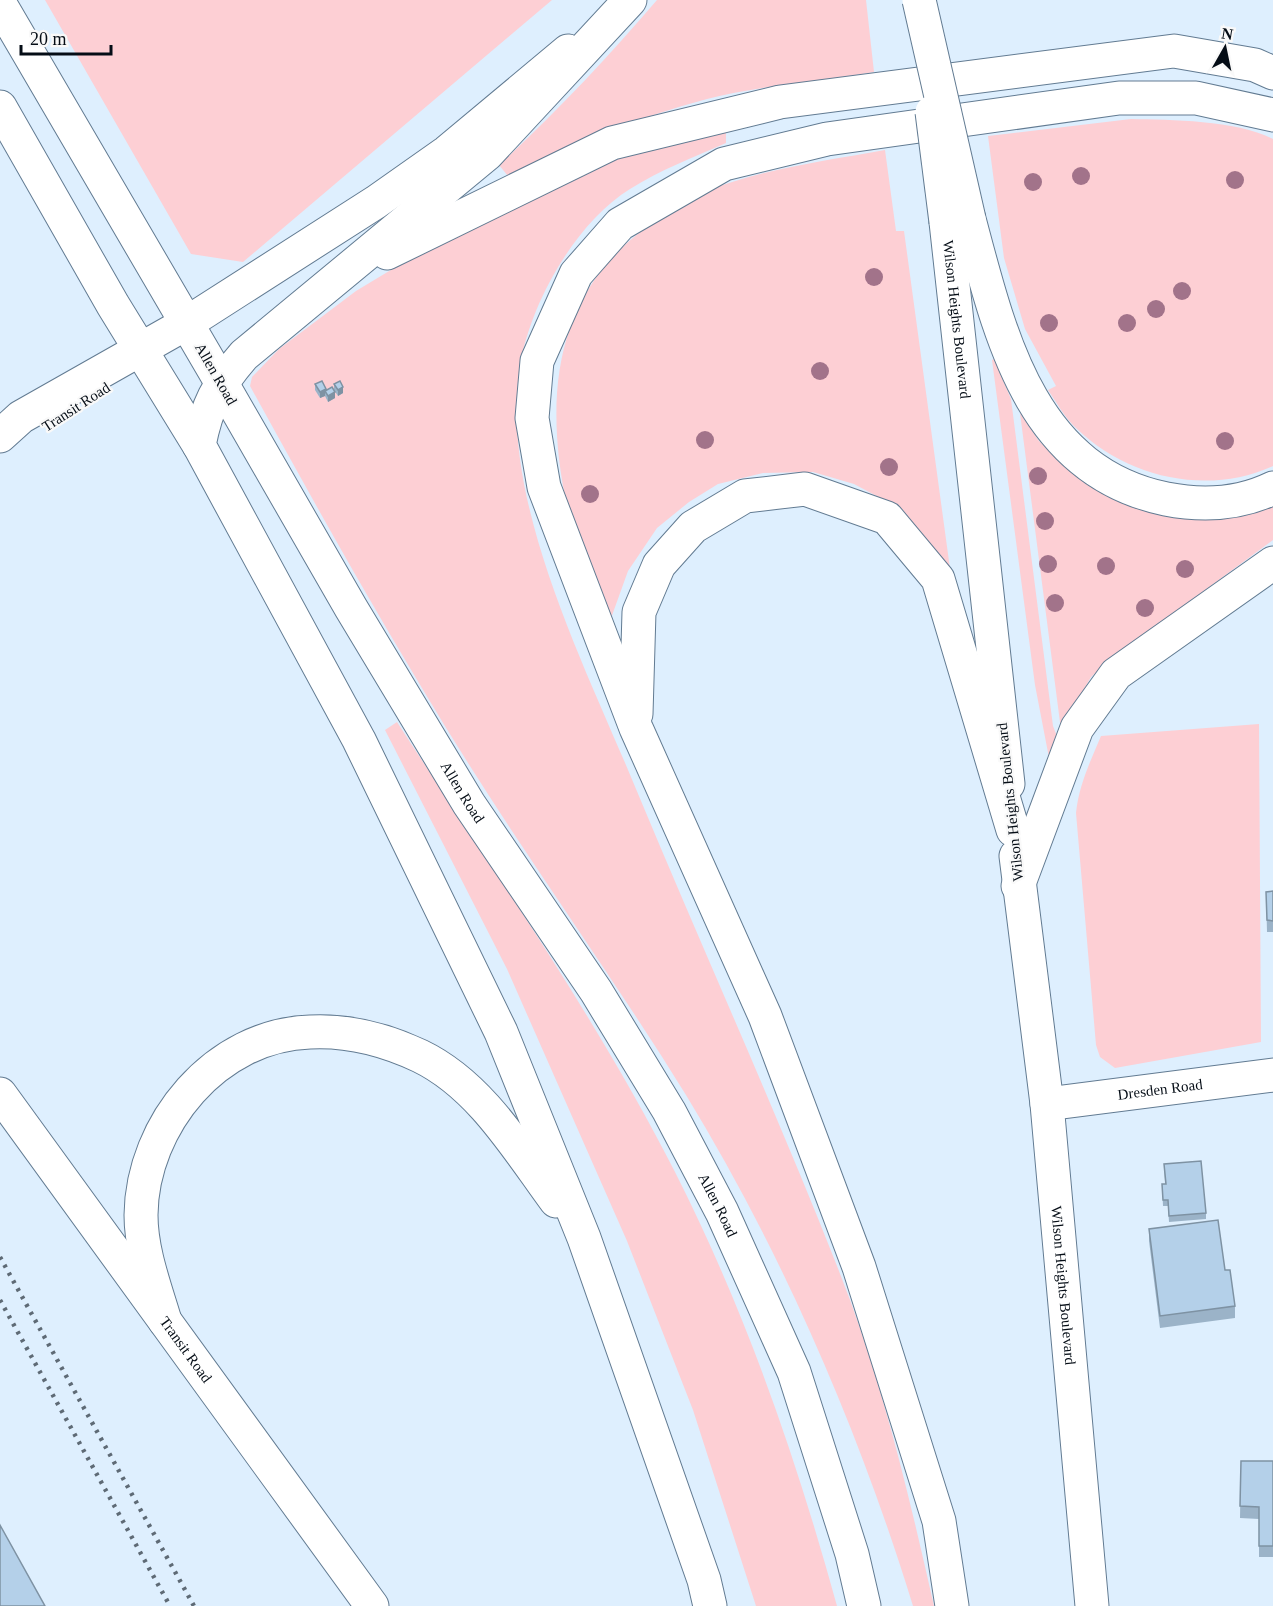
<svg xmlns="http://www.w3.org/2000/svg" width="1273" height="1606" font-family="Georgia,serif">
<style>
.green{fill:#fdcfd4}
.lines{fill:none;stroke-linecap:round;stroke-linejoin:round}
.minor-casing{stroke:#627b92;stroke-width:35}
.tertiary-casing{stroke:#627b92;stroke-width:35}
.secondary-casing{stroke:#627b92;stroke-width:35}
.primary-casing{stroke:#627b92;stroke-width:35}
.motorway-casing{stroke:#627b92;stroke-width:35}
.minor{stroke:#fff;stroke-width:33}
.tertiary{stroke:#fff;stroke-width:33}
.secondary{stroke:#fff;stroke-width:33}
.primary{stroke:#fff;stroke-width:33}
.motorway{stroke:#fff;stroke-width:33}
.rail{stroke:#5e6a75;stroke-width:4.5;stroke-dasharray:3 6;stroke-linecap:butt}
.secondary-bridge-casing{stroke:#627b92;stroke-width:35;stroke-linecap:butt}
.motorway-bridge-casing{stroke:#627b92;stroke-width:35;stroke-linecap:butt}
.secondary-bridge{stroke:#fff;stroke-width:33}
.motorway-bridge{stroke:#fff;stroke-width:33}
.tree{fill:#a2738a}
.wall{fill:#9bb3c8}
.shaded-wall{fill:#7e92a3}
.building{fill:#b4d0e9;stroke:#7e92a3;stroke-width:1.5}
.labels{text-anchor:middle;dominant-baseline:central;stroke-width:4.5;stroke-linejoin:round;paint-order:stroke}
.street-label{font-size:15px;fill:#050d16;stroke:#f9f9f9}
</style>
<rect width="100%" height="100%" fill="#deeffe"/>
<path class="green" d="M45,0h507l-309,262 -52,-8z
M657,0h209l8,72c-53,9 -116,14 -167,27 -69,18 -135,46 -199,77l-9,-11c57,-52 108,-107 158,-165z
M1131,119c40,1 106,1 142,20v327c-65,30 -146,12 -197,-38 -11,-10 -19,-25 -28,-38l8,-4 -31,-57 -21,-71 -16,-122z
M726,130v13c-32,14 -66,27 -96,46 -55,34 -100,115 -110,177 -22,133 66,301 116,423 66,159 138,317 201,477 44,110 71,225 97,340h-21c-54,-176 -131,-354 -227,-511 -71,-115 -151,-225 -223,-340 -75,-120 -145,-245 -213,-369l2,-9 27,-28 77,-58 68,-41 172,-89z
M885,150l11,81h8l47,345 -48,-66 -49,-26 -41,-12 -50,1 -45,11 -29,18 -32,26 -29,43 -18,50c-13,-36 -35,-79 -43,-115 -25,-116 -11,-225 98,-291 13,-7 25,-17 39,-23 58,-23 120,-31 181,-42z
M994,359l17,40 42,327 5,13 -8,24 -15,-78 -43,-325z
M1020,413l19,28 24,23 25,17 141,35 44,-10v34l-163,120 -19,17 -30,53z
M397,722c95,147 198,293 278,450 70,138 121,285 162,434h-81l-63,-196 -66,-169 -120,-272 -122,-239z
M1259,724l2,318 -146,26 -15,-11 -4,-12 -20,-232c3,-28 14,-51 25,-77z"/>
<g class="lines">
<defs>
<g id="minor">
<path id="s1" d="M1047,1104l226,-29"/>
</g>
<g id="tertiary">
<path d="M0,436l21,-19 166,-94"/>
<path id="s2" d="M0,1094l372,512"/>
</g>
<g id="secondary">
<path id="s3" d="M946,222l62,562"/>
<path d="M187,323l189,-121 71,-50 121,-101"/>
<path id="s4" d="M1016,856l31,248 45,502"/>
</g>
<path id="primary" d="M0,4l221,378
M0,107l113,198 86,140"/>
<g id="motorway">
<path d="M630,0l-143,154 -243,201c-27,31 -37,50 -45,90l160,295 142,292 83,206 120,342 6,26"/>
<path d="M969,219c31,116 61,252 197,280 36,7 74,5 107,-11"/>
<path d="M387,253l225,-110 168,-41 394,-51 81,14 18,8"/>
<path id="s5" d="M221,382l130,226 118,196 127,187 73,120 53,101 72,160 58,182 12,52"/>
<path d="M636,714l3,-102 20,-47 34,-38 52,-31 60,-7 82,29 51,61 75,251"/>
<path d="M1018,886l59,-158 39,-54 157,-111"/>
<path d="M165,1321c-10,-34 -24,-70 -24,-106 1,-91 75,-180 169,-183 38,-2 76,8 110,24 60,29 97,92 136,145"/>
<path d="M952,1606l-13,-85 -80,-254 -94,-251 -129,-288 -92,-241 -12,-69 5,-57 39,-87 44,-50 104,-60 103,-25 292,-41h77l77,17"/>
</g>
</defs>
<use href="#minor" class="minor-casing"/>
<use href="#tertiary" class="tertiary-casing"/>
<use href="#secondary" class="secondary-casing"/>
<use href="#primary" class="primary-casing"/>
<use href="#motorway" class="motorway-casing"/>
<use href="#minor" class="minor"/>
<use href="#tertiary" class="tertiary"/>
<use href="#secondary" class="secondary"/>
<use href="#primary" class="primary"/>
<use href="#motorway" class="motorway"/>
<path class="rail" d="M0,1257l194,349
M0,1300l170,306"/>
<defs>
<path id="secondary-bridge" d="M932,112l14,110"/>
<path id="motorway-bridge" d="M919,0l50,219"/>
</defs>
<use href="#secondary-bridge" class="secondary-bridge-casing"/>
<use href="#motorway-bridge" class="motorway-bridge-casing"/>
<use href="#secondary-bridge" class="secondary-bridge"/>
<use href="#motorway-bridge" class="motorway-bridge"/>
</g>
<g class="tree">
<circle cx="1081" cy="176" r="9"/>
<circle cx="1235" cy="180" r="9"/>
<circle cx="1033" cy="182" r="9"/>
<circle cx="874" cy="277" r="9"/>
<circle cx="1182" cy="291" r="9"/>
<circle cx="1156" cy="309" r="9"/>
<circle cx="1049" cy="323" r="9"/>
<circle cx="1127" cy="323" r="9"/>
<circle cx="820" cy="371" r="9"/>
<circle cx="705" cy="440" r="9"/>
<circle cx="1225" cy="441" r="9"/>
<circle cx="889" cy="467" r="9"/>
<circle cx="1038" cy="476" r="9"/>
<circle cx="590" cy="494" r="9"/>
<circle cx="1045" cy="521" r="9"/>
<circle cx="1048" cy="564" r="9"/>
<circle cx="1106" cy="566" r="9"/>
<circle cx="1185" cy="569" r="9"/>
<circle cx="1055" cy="603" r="9"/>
<circle cx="1145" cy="608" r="9"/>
</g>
<path class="wall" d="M315,384l11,6 9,8 -7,4 -3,-6 -5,2 -5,-8z
M334,384l9,9 -5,3 -4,-6z
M1273,891v41h-6l-1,-40z
M1164,1164l42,49v6l-37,3 -1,-16h-5l-1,-22h3z
M1149,1229l76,41 10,36v12l-75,10 -11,-87z
M1241,1461h32v96h-14v-38l-19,-1z"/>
<path class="shaded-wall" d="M343,387v6l-5,3v-6z
M326,389v5l-1,-3v5l-5,2v-6z
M335,392v6l-7,4v-6z"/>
<path class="building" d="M322,381l4,8 -6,3 -5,-8z
M340,381l3,6 -5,3 -4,-6z
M332,387l3,5 -7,4 -3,-5z
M1273,891v30l-6,-1 -1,-28z
M1201,1161l5,52 -37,3 -1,-16h-5l-1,-16h4l-2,-20z
M1218,1220l7,50h5l5,36 -75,10 -11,-87z
M1241,1461h32v85h-14v-39l-19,-1z
M0,1525l45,81h-45z"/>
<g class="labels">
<g class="street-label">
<text stroke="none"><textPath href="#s3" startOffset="98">Wilson Heights Boulevard</textPath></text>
<text transform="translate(216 374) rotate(60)">Allen Road</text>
<text transform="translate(76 407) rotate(-33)">Transit Road</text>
<text stroke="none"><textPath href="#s5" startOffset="476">Allen Road</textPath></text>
<text transform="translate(1010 802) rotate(-96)">Wilson Heights Boulevard</text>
<text stroke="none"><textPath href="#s1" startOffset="114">Dresden Road</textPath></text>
<text stroke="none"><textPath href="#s5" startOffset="962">Allen Road</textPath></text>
<text stroke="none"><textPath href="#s4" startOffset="432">Wilson Heights Boulevard</textPath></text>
<text stroke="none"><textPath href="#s2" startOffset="316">Transit Road</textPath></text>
</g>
</g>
<g transform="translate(1225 48) rotate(9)" stroke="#f9f9f9" stroke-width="4.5" paint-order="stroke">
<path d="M0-4.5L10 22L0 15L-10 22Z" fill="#050d16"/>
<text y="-9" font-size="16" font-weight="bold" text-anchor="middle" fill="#050d16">N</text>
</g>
<path d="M21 45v9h90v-9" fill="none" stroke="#050d16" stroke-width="3"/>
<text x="30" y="45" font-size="18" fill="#050d16" stroke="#f9f9f9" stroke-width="4.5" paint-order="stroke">20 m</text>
</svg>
